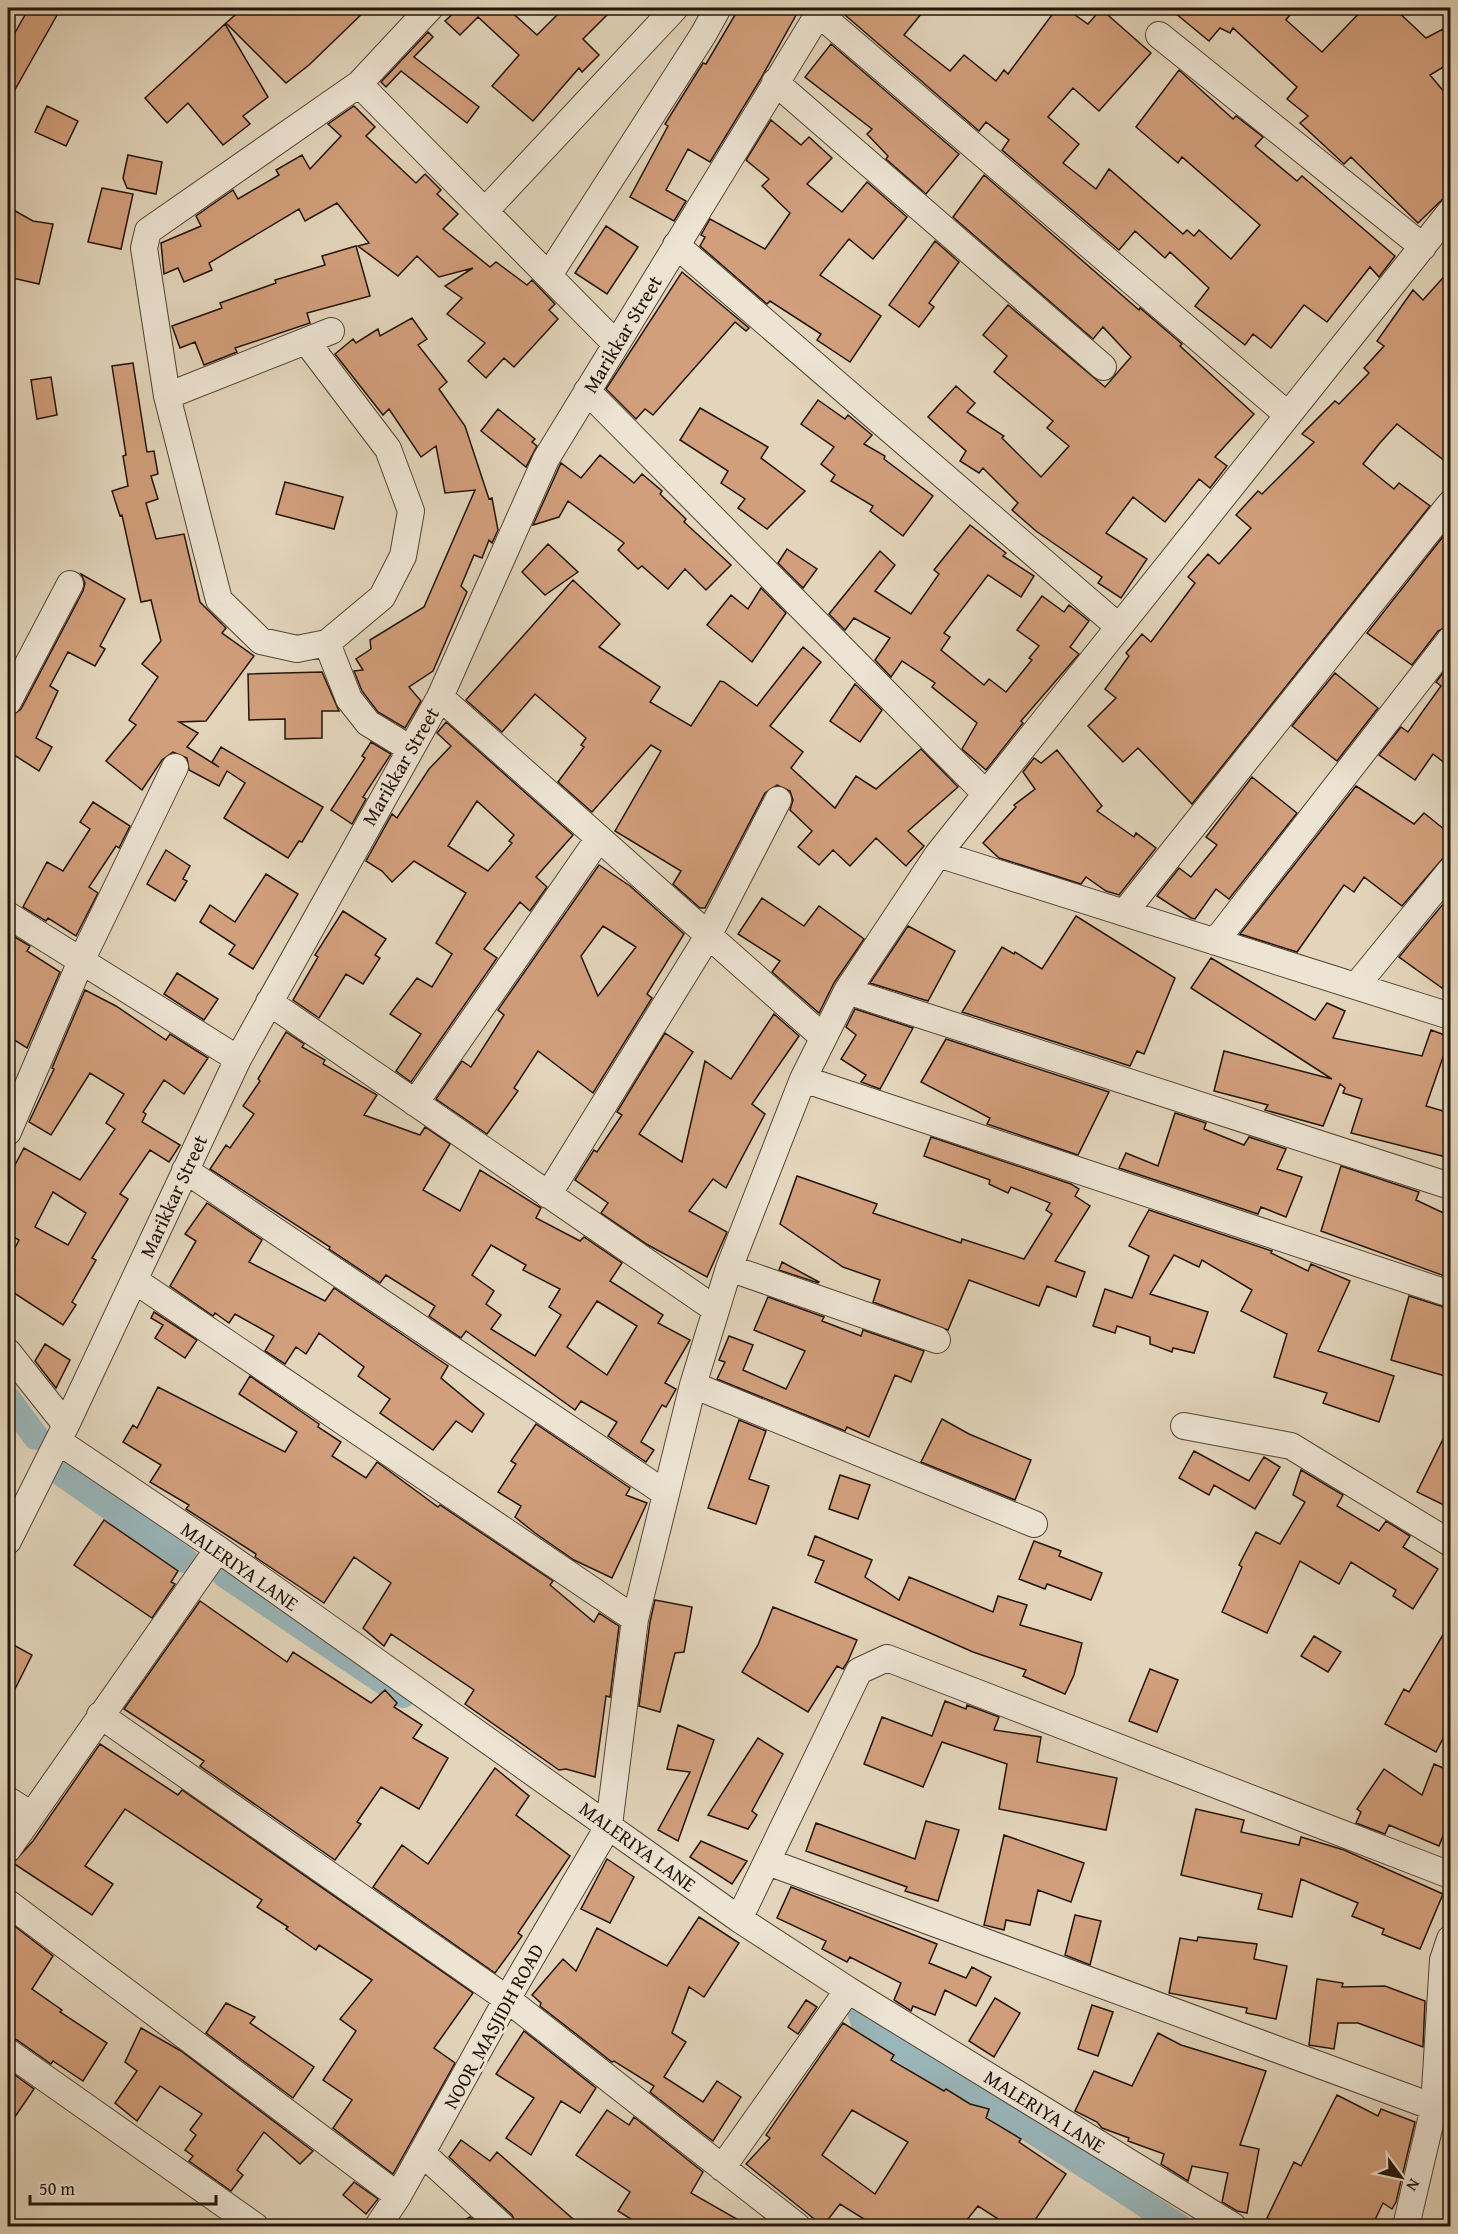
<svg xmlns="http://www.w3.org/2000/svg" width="1458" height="2234" font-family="'Gentium Book Plus',serif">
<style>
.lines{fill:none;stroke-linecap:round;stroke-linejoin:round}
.canal{stroke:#99b6ba;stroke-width:26}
.building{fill:#d29f7c;stroke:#231407;stroke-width:1.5;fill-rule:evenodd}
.minor-casing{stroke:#534434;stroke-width:28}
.minor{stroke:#ede4d3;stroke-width:26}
.labels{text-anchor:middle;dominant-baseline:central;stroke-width:6;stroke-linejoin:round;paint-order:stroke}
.street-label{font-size:20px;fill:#231407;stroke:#ede4d3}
</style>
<rect width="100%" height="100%" fill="#e3d5bb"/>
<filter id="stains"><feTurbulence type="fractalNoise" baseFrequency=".00333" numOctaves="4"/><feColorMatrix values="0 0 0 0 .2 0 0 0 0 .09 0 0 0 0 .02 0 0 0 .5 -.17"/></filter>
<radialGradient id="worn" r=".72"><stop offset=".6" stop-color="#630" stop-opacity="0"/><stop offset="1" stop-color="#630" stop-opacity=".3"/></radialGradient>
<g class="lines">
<path class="canal" d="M8,1399l28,38
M64,1475l121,85
M225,1575l178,120
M860,2011l5,16 129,79 184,120"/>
</g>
<path class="building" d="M29,8h32l-53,94v-57z
M243,8h125l-59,57 -23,18 -60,-60z
M459,8h48l30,27 27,-27h50l-31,31 16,16 -17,17 -3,-4 -46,53 -41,-35 27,-31 -41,-38 -18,18 -15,-14z
M739,8h61l-40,72 -50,82 -22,-13 -22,41 20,11 -12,20 -44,-24 38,-71 -3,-2 38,-61 3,1z
M837,8h89l-22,27 46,36 14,-16 32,26 8,-11 4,4 49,-66h8l23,16 13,-15 50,44 -52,58 -26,-23 -25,29 31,27 -16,19 33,26 13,-20 74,65 4,-4 7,6 5,-6 32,29 29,-34 -78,-68 -4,6 -42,-36 43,-57 54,49 3,-3 27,21 -8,9 42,35 5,-5 93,80 -16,21 -9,-10 -43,55 -23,-17 -33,43 -18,-14 -8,11 -50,-39 14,-18 -39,-36 -5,6 -30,-27 -16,19 -117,-100 7,-10 -23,-18 -7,9z
M1169,8h126l-9,12 36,32 42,-44h30l32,30 17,-9 7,17v17l-20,12 20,24v93l-32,31 -67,-66 -7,7 -44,-41 8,-7 -21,-17 10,-12 -64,-59 -3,5 -10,-5 -11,13z
M225,24l43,73 -25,19 7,8 -27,21 -35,-42 -21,20 -22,-25z
M428,32l5,5 -19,20 65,50 -12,16 -66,-52 -15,16 -5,-5z
M831,44l128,110 -33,40 -40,-35 2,-3 -21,-22 5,-5 -67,-52z
M47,106l31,15 -12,25 -31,-14z
M354,106l21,21 -9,9 50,47 9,-9 16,16 -4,4 21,20 -15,15 47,38 6,-5 31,23 5,-5 23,24 -6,6 9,9 -44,48 -10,-9 -18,20 -18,-17 17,-18 -38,-29 15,-16 -17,-12 28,-18 -34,9 -22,-21 -19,20 -40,-30 11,-3 -32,-40 -32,18 -6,-12 -90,54 3,7 -28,12 -6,-14 -14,6 -3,-31 40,-17 -5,-10 37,-26 5,9 41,-24 -3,-5 26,-15 8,14 31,-33 -13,-12z
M771,120l30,25 8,-8 23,21 -25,26 35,28 25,-30 40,35 -34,42 -24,-20 -29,36 61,41 -31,46 -33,-22 4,-6 -51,-33 -3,3 -67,-58 5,-9 -4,-2 9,-16 55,30 25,-36 -28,-27 7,-7 -23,-19z
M128,155l34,7 -6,32 -29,-6 -4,-10z
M984,175l155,135 1,-2 42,36 -2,2 74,68 -39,43 12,9 -17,22 -11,-9 -34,43 -32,-25 -27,36 41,26 -26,39 -23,-15 4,-6 -66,-46 -24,-21 6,-7 -35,-35 -4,5 -19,-12 6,-10 -38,-34 28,-31 19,17 -8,9 37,24 -2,2 39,39 28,-31 -22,-18 6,-7 -59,-49 13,-16 -24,-21 25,-30 97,82 26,-30 -28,-30 -10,12 -140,-122z
M102,188l31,6 -12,55 -33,-7z
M8,207l25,14 20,3 -14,60 -31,-7z
M606,226l32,21 -31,47 -32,-21z
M935,241l24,21 -30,41 5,4 -15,20 -30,-22z
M356,246l14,50 -63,17 3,10 -75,25 2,4 -33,13 -9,-23 -15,6 -8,-22 50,-18 -2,-5 56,-20 -1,-3 50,-15 -3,-9z
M1450,270v195l-53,-41 -18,20 -16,20 31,25 5,-6 31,23 -238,298 -54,-56 -15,14 -35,-36 28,-28 -11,-9 24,-33 -3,-3 16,-19 9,8 44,-59 -7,-6 20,-23 11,10 32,-36 -15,-13 22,-24 4,3 52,-52 -12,-8 33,-33 4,3 30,-31 -5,-5 20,-22 -7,-5 36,-51 10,10z
M682,272l67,56 -3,3 -11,-9 -82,93 -8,-6 -9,10 -30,-30z
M412,318l15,21 -9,6 29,37 -8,7 26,37 24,73 3,-1 6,32 -6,13 -3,-3 -7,18 -8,-3 -13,31 6,6 -34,79 -24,16 12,14 -16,27 -27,-16 -16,-21 -8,-20 9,-1 -7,-11 15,-10 -1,-9 54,-33 51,-117 -30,3 -9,-47 -15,11 -32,-48 -6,6 -48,-61 18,-15 3,4 22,-14 2,7z
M133,363l14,89 7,-1 4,23 -7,2 7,23 -12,4 10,36 28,-5 16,68 26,26 -4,5 32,23 -48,65 -27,1 19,11 -11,14 32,20 -7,-5 9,-15 102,60 -21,35 -3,-1 -11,17 -64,-40 21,-35 -18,-12 -8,15 -30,-16 -2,-12 -14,-6 -11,8 -20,30 -36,-29 30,-36 -7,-5 29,-43 -16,-13 19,-23 -10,-41 -10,2 -19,-87 -2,1 -8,-25 16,-5 -5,-30 3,-1 -14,-89z
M51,377l6,38 -20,4 -6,-39z
M818,400l27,19 3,-4 24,20 -8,9 21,12 -1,3 49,37 -30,40 -33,-25 3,-5 -42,-25 4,-6 -14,-11 13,-17 -33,-23z
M700,408l68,39 -7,11 44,33 -38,38 -29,-21 7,-9 -24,-16 7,-12 -48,-31z
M498,409l37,30 -3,3 5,4 -11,21 -45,-36z
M600,455l34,28 8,-9 20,17 -2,3 26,25 -2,3 47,43 -25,25 -21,-21 -17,20 -26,-23 -4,3 -20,-19 6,-7 -56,-42 -9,16 -26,8 28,-62 20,15z
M285,482l58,15 -9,32 -58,-15z
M970,525l36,28 -3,3 31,20 -13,21 -33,-22 -44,58 6,4 -9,13 43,35 5,-6 17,13 26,-32 -3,-2 10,-12 -22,-16 25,-34 22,16 5,-7 20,16 -19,26 9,7 -58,67 2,2 -37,47 -24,-21 15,-26 -45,-36 3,-4 -33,-22 -11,16 -16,-17 15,-22 -36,-20 -9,12 -16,-16 51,-63 15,14 -20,26 36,23 28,-40 -5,-4z
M1449,529l1,96 -12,6 -26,34 -45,-32z
M548,544l30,28 -33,23 -23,-23z
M787,549l30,20 -14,19 -25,-25z
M81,574l44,25 -25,47 5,3 -10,17 -27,-14 -18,34 8,5 -22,47 16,9 -13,24 -31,-20v-27l4,-8 9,-7 62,-118 2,-8z
M573,580l47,44 -21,23 61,40 -10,15 41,24 29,-45 4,1 33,24 46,-59 18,15 -51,64 33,26 -12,16 44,40 21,-32 20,13 45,-40 37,38 -50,44 16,15 -18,20 -30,-28 -26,28 -17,-16 -14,15 -21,-18 14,-16 -22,-21 3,-10 -3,-9 -13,-6 -12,8 -60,115h-5l-27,-24 8,-13 -66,-40 46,-80 -10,-6 -59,67 -34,-30 26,-35 -3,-2 5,-7 -51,-44 -33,38 -36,-32z
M761,588l25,25 -34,49 -45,-37 24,-30 17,14z
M1448,666l2,101 -17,-13 -18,26 -36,-25 22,-28 7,5 33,-46 -5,-4z
M322,672l17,39h-17v27l-37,1v-20l-36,1 -1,-46z
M1335,673l43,35 -41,53 -45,-35z
M855,684l27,26 -22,32 -30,-21z
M446,722l127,113 -37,42 11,10 -17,24 -10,-9 -36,47 13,9 -86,124 -15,-11 25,-37 -31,-20 27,-36 15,9 20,-33 -16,-11 30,-50 -52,-32 -22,21 -10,-11 -16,-10 26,-47 5,4 32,-49 22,-23 -14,-13zM477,801l37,34 -5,6 3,2 -24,28 -40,-25z
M371,742l20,12 -28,43 3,2 -14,25 -21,-14 34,-52 -3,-2z
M1057,750l45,56 -5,5 37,26 2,-4 20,15 -37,47 -13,-4 -20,-14 -5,7 -82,-26 -16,-15 33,-36 -2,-2 21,-16 -12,-17 11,-14 7,5z
M1252,777l45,36 -68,86 -13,-10 -21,30 -4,-1 -34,-22 22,-28 12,9 26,-32 -11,-8z
M1356,786l58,38 10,-11 26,21v16l-48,56 -38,-29 -10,15 -10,-7 -47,67 -57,-18z
M93,802l37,24 -11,22 -3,-2 -27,41 9,6 -22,43 -28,-18 -2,3 -23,-14 24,-45 16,9 27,-42 -10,-7z
M166,850l24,16 -7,13 4,2 -12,20 -28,-17z
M599,865l31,21 54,48 -37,60 5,4 -59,95 -55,-42 -24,37 4,3 -31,43 -51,-35 26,-38 9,6 33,-52 -6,-5zM603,926l33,21 -38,49 -17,-40z
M266,874l32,20 -45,75 -24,-15 6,-9 -35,-23 10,-17 25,17z
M762,898l42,28 15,-20 45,33 -30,44 -15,30 -47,-41 8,-11 -42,-27z
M1444,903l6,5v69l-8,11 -43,-31z
M343,911l43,28 -11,16 5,3 -17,26 -17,-10 -27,44 -26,-18 25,-43 -3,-2z
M1076,916l99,62 -31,76 -7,-3 -7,15 -168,-54 40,-65 12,7 1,-2 27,17z
M908,926l47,25 -27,50 -58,-18z
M8,933l22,13 -3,5 33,21 -33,76 -19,-12z
M1211,958l104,62 12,-17 18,8 -12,27 89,18 9,-26 19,7 -24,69 24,7v45l-99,-25 11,-34 -19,-6 2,-5 -5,-4 -17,42 -58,-16 3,-5 -54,-14 10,-40 108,28 -141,-91z
M177,973l41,26 -14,21 -40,-26z
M85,990l31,16 50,34 4,-6 38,24 -24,36 -20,-14 -21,32 3,2 -4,8 38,23 -11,17 -19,-12 -30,44 8,5 -36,59 4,2 -24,42 4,3 -13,20 -55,-36v-28l11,-21 -11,-6v-56l16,-30 56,32 35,-51 -9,-6 18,-29 -34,-21 -39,62 -22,-13 25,-53 -2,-1zM53,1192l33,21 -18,32 -33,-18z
M855,1009l58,19 -33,61 -19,-7 5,-7 -25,-16 15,-24 -10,-8z
M774,1014l25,22 -47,68 13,10 -39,74 -13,-9 -24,32 38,21 -20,45 -59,-32 -47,-32 7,-10 -33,-23 19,-30 3,2 25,-37 -5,-3 48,-79 28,19 -54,82 43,28 23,-101 26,18z
M286,1032l18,12 -2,3 23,13 -2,4 54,31 -13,20 56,20 5,-8 25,17 -27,46 37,21 20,-41 61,38 -5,10 44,23 4,-4 38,26 -12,18 53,34 -5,8 32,17 -25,43 11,6 -10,18 -4,-2 -21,37 13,8 -8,12 -38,-26 9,-14 -36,-21 -6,9 -109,-79 -5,7 -32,-22 6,-10 -49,-31 -6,8 -51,-34 1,-2 -120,-78 16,-24 4,3 24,-34 -11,-8 17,-25 -2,-2zM491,1245l35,20 -3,5 37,19 -11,18 12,8 -26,41 -44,-27 10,-14 -15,-11 8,-13 -22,-16zM597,1301l40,25 -30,49 -40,-28z
M946,1039l163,53 -31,63 -91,-31 3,-6 -69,-36z
M1175,1113l31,10 -2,6 40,16 5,-8 37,12 -9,20 25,8 -16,40 -25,-10 -3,7 -139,-46 7,-15 32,13z
M931,1137l140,47 8,5 -4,7 15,10 -35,55 30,11 -9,25 -29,-11 -8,20 -70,-26 -21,50 -75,-28 7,-22 -37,-13 -63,-43 17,-48 80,28 -4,9 88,30 1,-4 62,20 28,-45 -6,-4 4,-7 -39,-16 -3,6 -19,-9 1,-4 -66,-24z
M1341,1166l78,26 -3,8 34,16v62l-129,-47z
M207,1203l55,37 -13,22 76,39 9,-13 114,78 -7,12 43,36 -12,18 -16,-11 -23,29 -53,-37 10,-14 -32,-23 6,-9 -45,-34 -13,21 -10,-7 -11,17 -20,-13 9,-15 -39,-22 -6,9 -14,-10 -2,3 -43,-30 26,-45 -11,-7z
M1149,1210l123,41 -1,2 37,18 3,-7 39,17 -32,70 76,25 -15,46 -56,-19 4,-10 -53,-16 13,-43 -46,-23 11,-21 -50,-30 -3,7 -25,-12 -24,39 58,18 -14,41 -21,-5 -1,4 -22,-8v-7l-33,-11 -2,7 -22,-7 12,-37 27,9 17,-42 -20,-10z
M782,1262l37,20 -1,1 -39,-13z
M1409,1296l41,13v48l-5,19 -54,-16z
M768,1297l56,20 -2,4 39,15 2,-6 61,21 -13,31 -16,-7 -26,62 -22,-10 -2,4 -128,-52 8,-17 -6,-2 10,-24 24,9 -10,25 43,19 19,-38 -51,-21z
M154,1312l43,28 -12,18 -30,-20 8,-13 -12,-7z
M45,1344l25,16 -14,28 -21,-27z
M250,1376l69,48 -1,3 23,15 -9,14 34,22 11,-16 61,45 2,-2 113,76 -3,4 44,37 5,-9 20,13 -9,71 -4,-1 -11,81 -29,-8 -7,1 -94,-66 9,-14 -83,-56 -7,12 -21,-18 28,-45 -37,-26 -30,46 -69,-46 1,-3 -70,-45 3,-4 -39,-23 11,-17 -38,-23 10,-17 4,3 21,-41 127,65 12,-20 -58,-38z
M942,1419l27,15 62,26 -16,40 -94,-38z
M739,1420l27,11 -17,48 20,7 -13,38 -48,-16z
M536,1424l94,64 -4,7 21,8 -35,75 -38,-18 -39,-27 -20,-16 6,-11 -23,-14 18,-28 -5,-3z
M1450,1425v83l-33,-16z
M1194,1451l55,30 15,-24 16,10 -25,42 -41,-24 -5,10 -30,-17z
M1301,1470l42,25 -6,11 42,25 7,-10 24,15 -7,11 35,22 -25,40 -20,-13 3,-6 -45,-28 -12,22 -39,-23 -33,72 -45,-21 20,-45 -3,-2 17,-33 24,12 25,-42 -12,-7z
M840,1475l30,10 -12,34 -29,-10z
M104,1520l74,51 -7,11 4,2 -23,34 -78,-53z
M815,1536l57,24 -7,17 34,23 10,-23 84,35 5,-16 29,9 -7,20 62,18 -8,32 -9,19 -42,-18 3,-6 -53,-18 -158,-70 9,-21 -16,-6z
M1034,1541l27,10 -2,5 43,17 -11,27 -44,-16 -2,5 -26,-10z
M655,1600l37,7 -8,45 -9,1 -15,59 -21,-6 11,-84z
M200,1601l87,61 6,-10 78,51 14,-13 12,13 -3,4 28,18 -9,13 35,20 -29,51 -38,-22 -24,35 4,2 -26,36 -135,-94 4,-5 -80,-52z
M773,1607l84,33 -9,21 -5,8 -6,-3 -29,46 -66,-40 16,-27z
M1450,1623v102l-14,27 -51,-28 19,-35 5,3z
M1314,1636l27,16 -13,20 -27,-16z
M8,1642l24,13 -24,48z
M1150,1669l28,11 -21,52 -28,-11z
M945,1701l21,8 1,-4 32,12 -5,13 47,7 -4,25 80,16 -11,52 -107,-21 8,-45 -65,-22 -19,45 -59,-23 18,-47 50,19z
M678,1725l36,15 -36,101 -20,-11 32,-58 -23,-3z
M758,1738l25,16 -31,57 5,4 -9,14 -40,-14z
M100,1744l78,51 4,-5 291,203 -39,55 21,15 -62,111 -60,-46 19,-28 -29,-20 33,-49 -16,-12 32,-39 -53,-35 -3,5 -30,-21 2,-2 -31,-20 5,-7 -137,-91 -40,57 28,18 -21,31 -79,-52 20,-22z
M1434,1764l16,7 -5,17 5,3v27l-11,28 -50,-21 -4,9 -29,-11 5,-11 -4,-3 27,-40 38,26z
M495,1768l34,28 -13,19 54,41 -52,77 4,3 -27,37 -122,-86 29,-42 26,19z
M1196,1809l48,11 -3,12 58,13 2,-8 43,13 99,44 -23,55 -38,-15 2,-5 -32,-13 6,-13 -57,-24 -9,38 -34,-8 4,-15 -81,-19z
M926,1821l33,9 -21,71 -33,-10 2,-4 -101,-36 10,-28 99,36z
M1004,1835l80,28 -13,39 -33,-12 -8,35 -24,-5 -2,10 -20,-5z
M701,1841l46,20 -15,23 -42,-27z
M607,1859l27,18 -24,46 -29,-14z
M791,1887l146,57 -8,19 37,15 6,-11 19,10 -15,29 -31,-16 -10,25 -22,-9 -2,5 -17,-11 7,-17 -51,-26 -3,5 -25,-13 4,-8 -49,-23z
M1075,1915l26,6 -11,44 -25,-10z
M699,1917l40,26 -35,54 -15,-10 -17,46 14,9 -22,35 39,25 14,-21 24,16 -28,44 -63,-49 4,-6 -40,-25 -2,1 -72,-56 1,-3 -9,-8 31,-36 13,12 21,-43 70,38z
M8,1921l45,35 -21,33 30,21 -2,2 47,31 -24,38 -30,-20 -2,3 -34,-24 -9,-3z
M1198,1937l59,7 -3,15 33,7 -11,53 -30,-6 1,-5 -78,-15 11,-55 17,3z
M1317,1979l26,4 -1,4 43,-1 40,15 -2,46 -65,-24h-20l-4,26 -25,-4z
M995,1998l25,15 -26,44 -25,-16z
M806,2000l11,7 -19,27 -10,-7z
M226,2003l29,14 -5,6 64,44 -21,31 -87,-65z
M1092,2005l21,7 -15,44 -20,-7z
M843,2023l51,32 -3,5 53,31 2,-2 24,15 19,5 -3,9 35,21 -2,3 47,32 -35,52h-22l-31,-20 -16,20h-87l-35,-22 -17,22 -77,-62 24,-26 -4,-3zM852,2110l56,32 -33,52 -53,-39z
M141,2028l40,23 132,100 -13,13 -36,-32 -27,38 6,5 -12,16 -42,-30 4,-5 -8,-6 11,-15 -6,-5 12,-16 -42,-28 -23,35 -22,-18 22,-32 -12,-9z
M524,2031l72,57 -16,25 -19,-12 -30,54 -25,-17 28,-40 -38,-24z
M1158,2033l23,12 85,26 -26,74 19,4 -12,64 -10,-2 -15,-9 6,-29 -36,-7 -4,15 -27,-17 3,-10 -36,-13 1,-3 -27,-10 -5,-6 -22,-11 19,-40 38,15z
M8,2070l26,19 -26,38z
M1337,2095l41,21 3,-7 34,13 -19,80 -4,7 -9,-6 -11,23h-87l-18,-8 27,-56 7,4z
M607,2110l22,15 5,-8 69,55 -12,21 58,33h-107l-24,-15 12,-19 -54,-37z
M461,2140l29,21 7,-9 84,74h-64l-5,-11 -63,-58z
M354,2182l24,17 -12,15 -23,-19z
M470,2217l10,9h-25z"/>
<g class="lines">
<defs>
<path id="minor" d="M818,13l470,402
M1159,35l264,212
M775,82l328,285
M359,84l257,260
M486,210l189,-202
M676,245l443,382
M549,275l154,-240 15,-27
M306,341l82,108 23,62 -8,45 -21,41 -55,46 -30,6 -36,-8 -42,-41 -52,-204 -23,-148 4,-17 211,-147 71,-76
M587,391l399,403
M167,396l164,-65
M327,643l22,56 19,24 41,25
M440,697l383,340
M8,702l62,-118
M938,854l512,162
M1124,913l326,-409
M8,915l230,144
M1215,942l235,-302
M1356,986l94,-115
M847,991l603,195
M269,1002l446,307
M803,1079l647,215
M415,1103l184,-265
M8,1132l73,-171 94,-194
M185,1170l480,323
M548,1195l160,-259 70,-136
M729,1268l208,72
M134,1280l501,339
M8,1352l58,73
M693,1385l341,139
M1184,1426l107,20 159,97
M58,1441l160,108 521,370 109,71 385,236
M8,1541l58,-116 172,-366 202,-362 106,-238 276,-451
M100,1715l407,284 290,227
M8,1800l22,14
M8,1849l210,-300
M768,1862l682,251
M8,1903l390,293
M739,1919l120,-248 28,-13 563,217
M8,2052l247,174
M422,2153l80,73
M722,2168l126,-178
M378,2226l20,-30 109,-197 102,-174 26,-206 58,-234 36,-117 74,-189 44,-88 91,-137 512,-642
M1406,2226l28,-119 9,-147 7,-21"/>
</defs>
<use href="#minor" class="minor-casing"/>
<use href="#minor" class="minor"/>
</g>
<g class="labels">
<g class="street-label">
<text transform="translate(622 334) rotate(-59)">Marikkar Street</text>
<text transform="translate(400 766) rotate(-60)">Marikkar Street</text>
<text transform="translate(173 1196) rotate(-65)">Marikkar Street</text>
<text transform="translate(240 1566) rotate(35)">MALERIYA LANE</text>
<text transform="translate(638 1846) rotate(36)">MALERIYA LANE</text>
<text transform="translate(493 2026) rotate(-61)">NOOR_MASJIDH ROAD</text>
<text transform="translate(1045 2111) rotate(32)">MALERIYA LANE</text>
</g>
</g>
<rect width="1458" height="2234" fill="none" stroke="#e3d5bb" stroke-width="30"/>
<rect x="9" y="9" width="1440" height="2216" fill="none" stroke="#231407" stroke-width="3"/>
<rect x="15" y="15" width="1428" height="2204" fill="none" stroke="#231407" stroke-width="1.5"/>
<g transform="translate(1401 2177) rotate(123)" stroke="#ede4d3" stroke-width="4.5" paint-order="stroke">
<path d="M0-4.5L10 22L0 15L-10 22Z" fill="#231407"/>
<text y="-9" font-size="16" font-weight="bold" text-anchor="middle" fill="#231407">N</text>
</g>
<path d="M30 2195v9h186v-9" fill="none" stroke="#231407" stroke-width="3"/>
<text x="39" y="2195" font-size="18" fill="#231407" stroke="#ede4d3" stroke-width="4.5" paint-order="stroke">50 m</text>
<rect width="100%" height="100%" filter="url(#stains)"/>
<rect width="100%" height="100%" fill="url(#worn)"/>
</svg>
